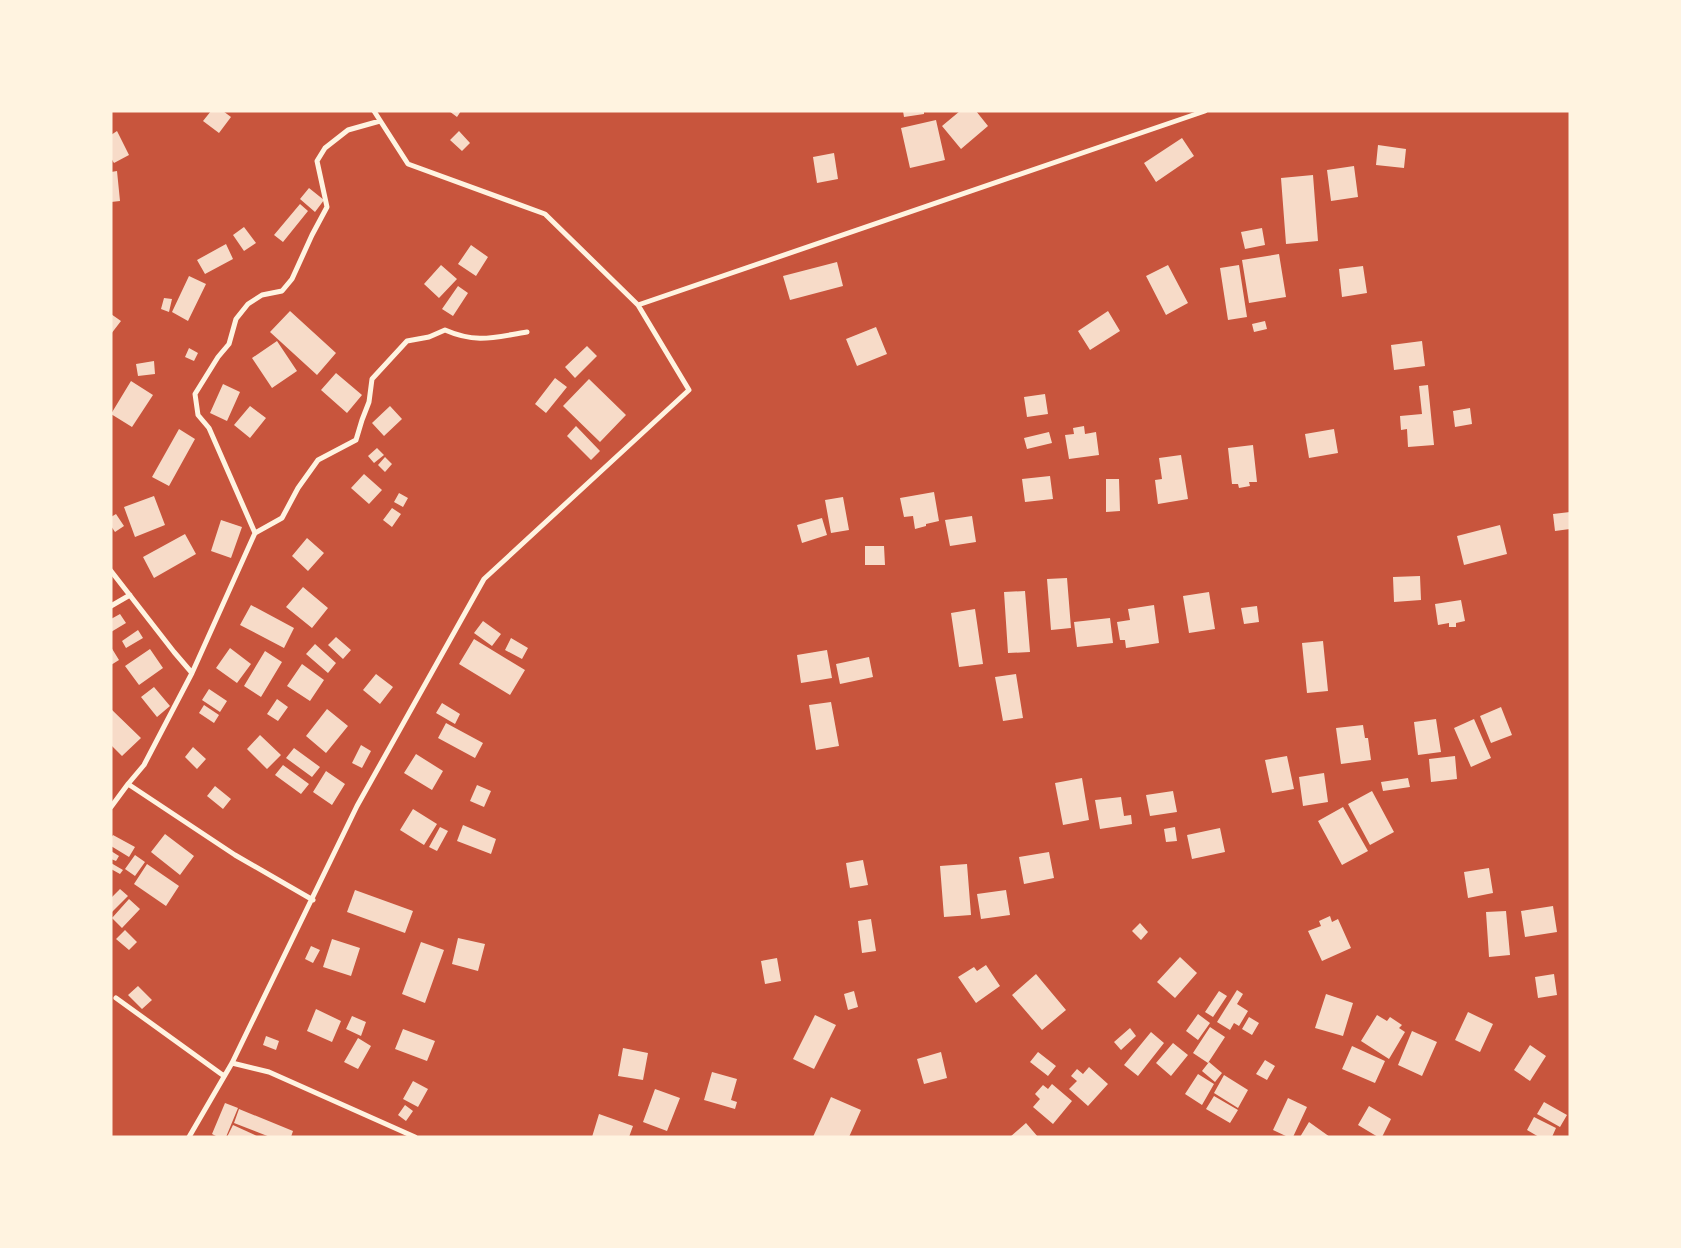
<svg xmlns="http://www.w3.org/2000/svg" width="1681" height="1248" font-family="'DejaVu Sans',sans-serif">
<style>
.building{fill:#f7dbc8}
.lines{fill:none;stroke-linecap:round;stroke-linejoin:round}
.minor{stroke:#fff3e0;stroke-width:5}
</style>
<rect width="100%" height="100%" fill="#c8553d"/>
<path class="building" d="M211,111h12l8,6 -12,16 -16,-12z
M449,111h12l-4,6z
M903,111h21v3l-20,3z
M960,111h16l12,15 -27,23 -19,-23z
M936,120l9,40 -35,8 -9,-40z
M117,131l12,24 -15,8 -3,-5v-23z
M459,131l11,12 -8,8 -12,-11z
M1182,138l12,18 -38,26 -12,-19z
M1378,145l28,4 -2,19 -28,-3z
M834,153l4,26 -21,4 -4,-26z
M1354,166l4,31 -27,4 -4,-31z
M117,171l3,30 -9,1v-30z
M1313,175l5,66 -32,3 -5,-66z
M309,188l15,12 -9,12 -15,-13z
M300,204l8,7 -25,31 -9,-7z
M244,227l12,16 -12,8 -11,-16z
M1262,228l3,17 -20,4 -4,-17z
M226,244l7,15 -28,15 -8,-14z
M471,245l17,12 -12,19 -18,-12z
M1279,254l7,43 -37,6 -7,-43z
M837,262l6,24 -53,14 -7,-24z
M441,265l16,14 -18,19 -15,-14z
M1168,265l20,38 -22,12 -20,-39z
M1239,265l8,52 -19,3 -8,-52z
M1363,266l4,27 -25,4 -3,-28z
M189,276l17,8 -18,37 -16,-9z
M458,286l10,7 -15,23 -11,-7z
M164,298l8,1 -3,13 -8,-3z
M290,311l46,42 -19,22 -47,-43z
M1108,311l12,20 -30,19 -12,-19z
M111,314l10,7 -10,13z
M1265,321l2,8 -13,3 -2,-8z
M876,327l11,27 -30,12 -11,-27z
M277,341l20,30 -25,17 -20,-30z
M1422,341l3,25 -31,4 -3,-25z
M587,346l10,10 -22,22 -10,-11z
M189,348l9,5 -4,8 -9,-4z
M154,361l1,13 -17,2 -2,-12z
M336,373l26,22 -15,18 -26,-23z
M555,378l12,9 -21,26 -11,-9z
M589,379l37,36 -26,27 -37,-36z
M131,381l22,14 -21,32 -21,-13z
M223,384l17,8 -13,29 -17,-8z
M1428,385l6,60 -26,2 -1,-18 -6,1 -1,-14 22,-2 -3,-28z
M1045,394l3,20 -21,3 -3,-20z
M250,406l16,12 -16,20 -16,-13z
M390,406l12,13 -18,17 -12,-13z
M1470,408l2,16 -17,3 -2,-16z
M576,426l24,25 -9,9 -24,-24z
M1084,426l1,8 11,-2 3,23 -30,4 -4,-24 9,-1 -1,-6z
M179,429l16,10 -26,47 -17,-9z
M1334,429l4,24 -29,5 -4,-24z
M1049,432l3,11 -25,6 -3,-11z
M1253,445l4,37h-8l1,4 -11,2 -1,-4h-6l-4,-36z
M377,448l7,7 -10,8 -6,-7z
M1181,455l7,44 -30,5 -3,-24 7,-1 -3,-21z
M385,457l7,7 -7,8 -7,-7z
M364,474l18,16 -13,14 -18,-16z
M1050,476l3,23 -28,3 -3,-23z
M1106,479h13l1,32 -14,1z
M934,492l5,29 -13,3v2l-11,3 -2,-13 -9,1 -4,-19z
M399,493l9,5 -5,9 -9,-5z
M154,496l11,29 -30,12 -11,-30z
M843,497l6,33 -18,3 -6,-33z
M392,508l9,6 -9,13 -9,-7z
M1570,512v17l-15,2 -2,-17z
M116,514l8,12 -9,6 -4,-6v-9z
M972,516l4,26 -26,4 -5,-26z
M822,518l5,17 -25,8 -5,-18z
M221,520l21,7 -11,31 -20,-7z
M1500,525l7,29 -43,11 -7,-29z
M185,534l11,20 -42,24 -11,-21z
M307,538l17,15 -16,18 -16,-15z
M865,546h19l1,19h-20z
M1420,576l1,24 -27,2 -1,-25z
M1067,578l4,50 -20,2 -4,-51z
M303,587l25,21 -16,20 -26,-21z
M1025,591l5,61 -22,1 -4,-61z
M1209,592l6,37 -26,4 -6,-37z
M1461,600l4,21 -9,2v4h-7v-4l-11,2 -3,-21z
M251,605l43,23 -10,20 -44,-23z
M1154,605l5,38 -33,5 -1,-8h-5l-3,-18 13,-2 -2,-11z
M1257,606l2,16 -15,2 -3,-16z
M975,609l8,55 -24,3 -8,-54z
M120,614l6,9 -15,9v-13z
M1110,618l3,25 -36,4 -3,-25z
M483,621l18,13 -9,12 -18,-13z
M138,630l5,8 -17,10 -4,-7z
M336,637l15,13 -8,9 -15,-14z
M511,638l17,10 -6,11 -17,-9z
M474,639l51,31 -15,25 -51,-31z
M1323,641l5,50 -21,2 -5,-50z
M315,644l21,19 -8,10 -22,-19z
M111,647l8,13 -8,5z
M230,648l21,16 -14,19 -21,-15z
M150,649l13,19 -24,17 -14,-19z
M827,650l5,28 -31,5 -4,-28z
M265,651l17,11 -21,35 -17,-11z
M869,657l4,20 -33,7 -4,-20z
M302,664l22,16 -14,21 -23,-15z
M376,674l17,13 -13,17 -17,-14z
M1016,674l7,44 -20,3 -8,-44z
M154,687l16,19 -13,11 -16,-20z
M209,689l18,12 -7,11 -18,-12z
M277,699l11,8 -10,14 -11,-7z
M831,702l8,44 -23,4 -7,-45z
M442,703l18,11 -5,10 -19,-11z
M204,705l15,10 -5,8 -15,-10z
M1501,707l11,28 -21,8 -11,-27z
M111,709l30,29 -19,18 -11,-11z
M327,709l21,17 -22,27 -20,-17z
M1436,719l5,33 -23,3 -4,-33z
M1474,719l17,39 -20,9 -17,-39z
M446,723l37,20 -8,15 -37,-20z
M1363,725l2,13h3l3,22 -30,4 -5,-36z
M260,735l21,20 -14,14 -20,-20z
M361,745l10,6 -9,17 -10,-5z
M193,747l13,12 -9,10 -12,-12z
M294,748l26,19 -8,10 -26,-19z
M416,754l27,17 -11,19 -28,-17z
M1287,756l7,33 -22,4 -7,-33z
M1455,756l2,23 -26,3 -2,-23z
M283,765l26,19 -8,10 -26,-19z
M326,771l19,13 -13,21 -19,-13z
M1324,773l4,29 -25,4 -4,-29z
M1082,778l7,42 -26,5 -8,-42z
M1408,778l2,9 -27,4 -2,-9z
M477,785l14,6 -7,16 -14,-6z
M215,786l16,13 -8,10 -16,-13z
M1173,791l4,21 -27,4 -4,-21z
M1372,791l22,41 -24,13 -22,-41z
M1121,797l3,19 7,-1 1,9 -32,5 -5,-29z
M1343,807l25,44 -26,14 -24,-44z
M413,809l24,15 -13,21 -24,-15z
M463,825l33,14 -5,15 -34,-13z
M440,827l8,4 -11,20 -8,-4z
M1175,827l2,14 -11,1 -2,-13z
M1220,828l5,24 -33,7 -5,-24z
M165,834l29,22 -14,19 -29,-23z
M113,835l22,12 -6,10 -18,-11v-8z
M111,851l8,5 -3,5 -5,-2z
M1049,852l5,26 -30,6 -5,-27z
M135,855l10,7 -10,14 -10,-7z
M863,860l5,25 -18,3 -4,-25z
M111,863l12,7 -3,4 -9,-5z
M147,864l32,22 -13,20 -32,-22z
M967,864l4,51 -27,2 -4,-51z
M1489,868l4,25 -25,5 -4,-26z
M120,889l8,7 -17,17v-15z
M355,890l58,21 -8,22 -58,-21z
M1006,890l4,25 -29,4 -4,-25z
M129,899l11,10 -18,19 -10,-10z
M1553,906l4,26 -32,5 -4,-26z
M1506,911l4,44 -21,2 -3,-45z
M1330,916l2,6 6,-3 13,29 -29,13 -14,-30 13,-5 -2,-5z
M871,919l5,32 -14,2 -4,-32z
M1140,923l8,9 -7,8 -9,-9z
M125,930l12,12 -8,8 -13,-11z
M458,938l27,6 -7,27 -26,-7z
M332,939l28,9 -9,28 -28,-9z
M421,942l23,8 -19,53 -23,-9z
M311,946l9,4 -7,13 -8,-4z
M1180,957l17,16 -22,25 -18,-16z
M777,958l4,23 -16,3 -4,-23z
M986,965l14,21 -24,17 -18,-26 16,-10 3,4z
M1036,974l30,36 -24,20 -30,-35z
M1554,974l3,21 -19,3 -3,-21z
M138,986l14,14 -10,9 -14,-14z
M1237,990l6,4 -6,10 11,7 -9,15 -5,-3 -4,7 -13,-8z
M854,991l4,16 -10,3 -4,-16z
M1219,991l8,5 -14,21 -8,-5z
M1326,994l27,9 -10,33 -28,-8z
M316,1009l25,12 -9,21 -25,-11z
M1468,1012l25,12 -13,28 -25,-12z
M1198,1014l12,9 -12,17 -12,-9z
M815,1015l21,10 -22,44 -21,-10z
M1377,1015l10,6 3,-4 12,8 -3,3 6,4 -16,27 -28,-18z
M352,1016l14,6 -5,14 -15,-7z
M1249,1017l10,6 -7,12 -10,-6z
M1210,1027l15,10 -17,26 -15,-10z
M1130,1028l6,8 -15,14 -7,-8z
M403,1029l32,12 -8,20 -32,-12z
M1412,1031l25,11 -15,34 -24,-11z
M1151,1032l13,11 -26,33 -14,-11z
M266,1036l13,5 -3,9 -13,-5z
M358,1038l13,8 -13,23 -14,-7z
M1173,1043l15,12 -17,21 -15,-13z
M1530,1045l16,11 -16,25 -16,-11z
M1352,1046l33,15 -10,22 -33,-14z
M623,1048l25,5 -5,27 -25,-4z
M941,1052l6,26 -23,6 -7,-25z
M1038,1052l18,14 -8,10 -18,-14z
M1265,1060l10,6 -8,14 -11,-6z
M1209,1062l13,11 -7,9 -13,-11z
M1089,1067l19,17 -20,22 -19,-17 8,-8 -6,-5 6,-7 6,5z
M712,1072l25,7 -6,21 6,2 -2,7 -31,-9z
M1198,1074l16,10 -12,21 -17,-11z
M1224,1075l24,15 -10,18 -24,-15z
M413,1081l15,8 -10,18 -15,-8z
M1052,1084l20,17 -19,23 -20,-17 7,-8 -5,-5 8,-9 5,4z
M655,1089l25,9 -13,33 -24,-9z
M1214,1096l24,14 -8,13 -24,-14z
M831,1097l30,13 -12,27h-36z
M1288,1098l19,9 -14,30h-5l-15,-7z
M1544,1102l23,13 -7,12 -23,-13z
M225,1103l13,5 -12,29h-8l-6,-3z
M405,1105l8,6 -7,10 -8,-6z
M1369,1106l22,13 -9,18h-4l-20,-12z
M239,1109l54,22 -2,6h-21l-36,-14z
M599,1114l34,12 -4,11h-37z
M1534,1117l22,11 -4,9h-13l-12,-7z
M1309,1122l21,15h-30z
M1026,1123l12,14h-28z
M233,1125l26,12h-32z"/>
<g class="lines">
<path class="minor" d="M374,111l34,53 137,50 93,91 567,-194
M255,533l-46,-105 -11,-13 -3,-21 23,-37 11,-13 7,-25 12,-15 14,-9 20,-4 10,-12 20,-44 15,-28 -10,-46 8,-13 23,-18 32,-9
M111,571l63,81 18,21 -48,92 -16,19 107,71 78,45
M111,606l19,-11
M192,673l63,-140 27,-15 16,-30 20,-28 38,-20 6,-20 7,-18 3,-23 35,-38 22,-4 16,-7c32,14 50,7 82,2
M111,807l17,-23
M116,998l108,78
M232,1063l37,9 146,65
M189,1137l43,-74 125,-257 127,-227 205,-189 -51,-85"/>
</g>
<rect width="1681" height="1248" fill="none" stroke="#fff3e0" stroke-width="225"/>
</svg>
